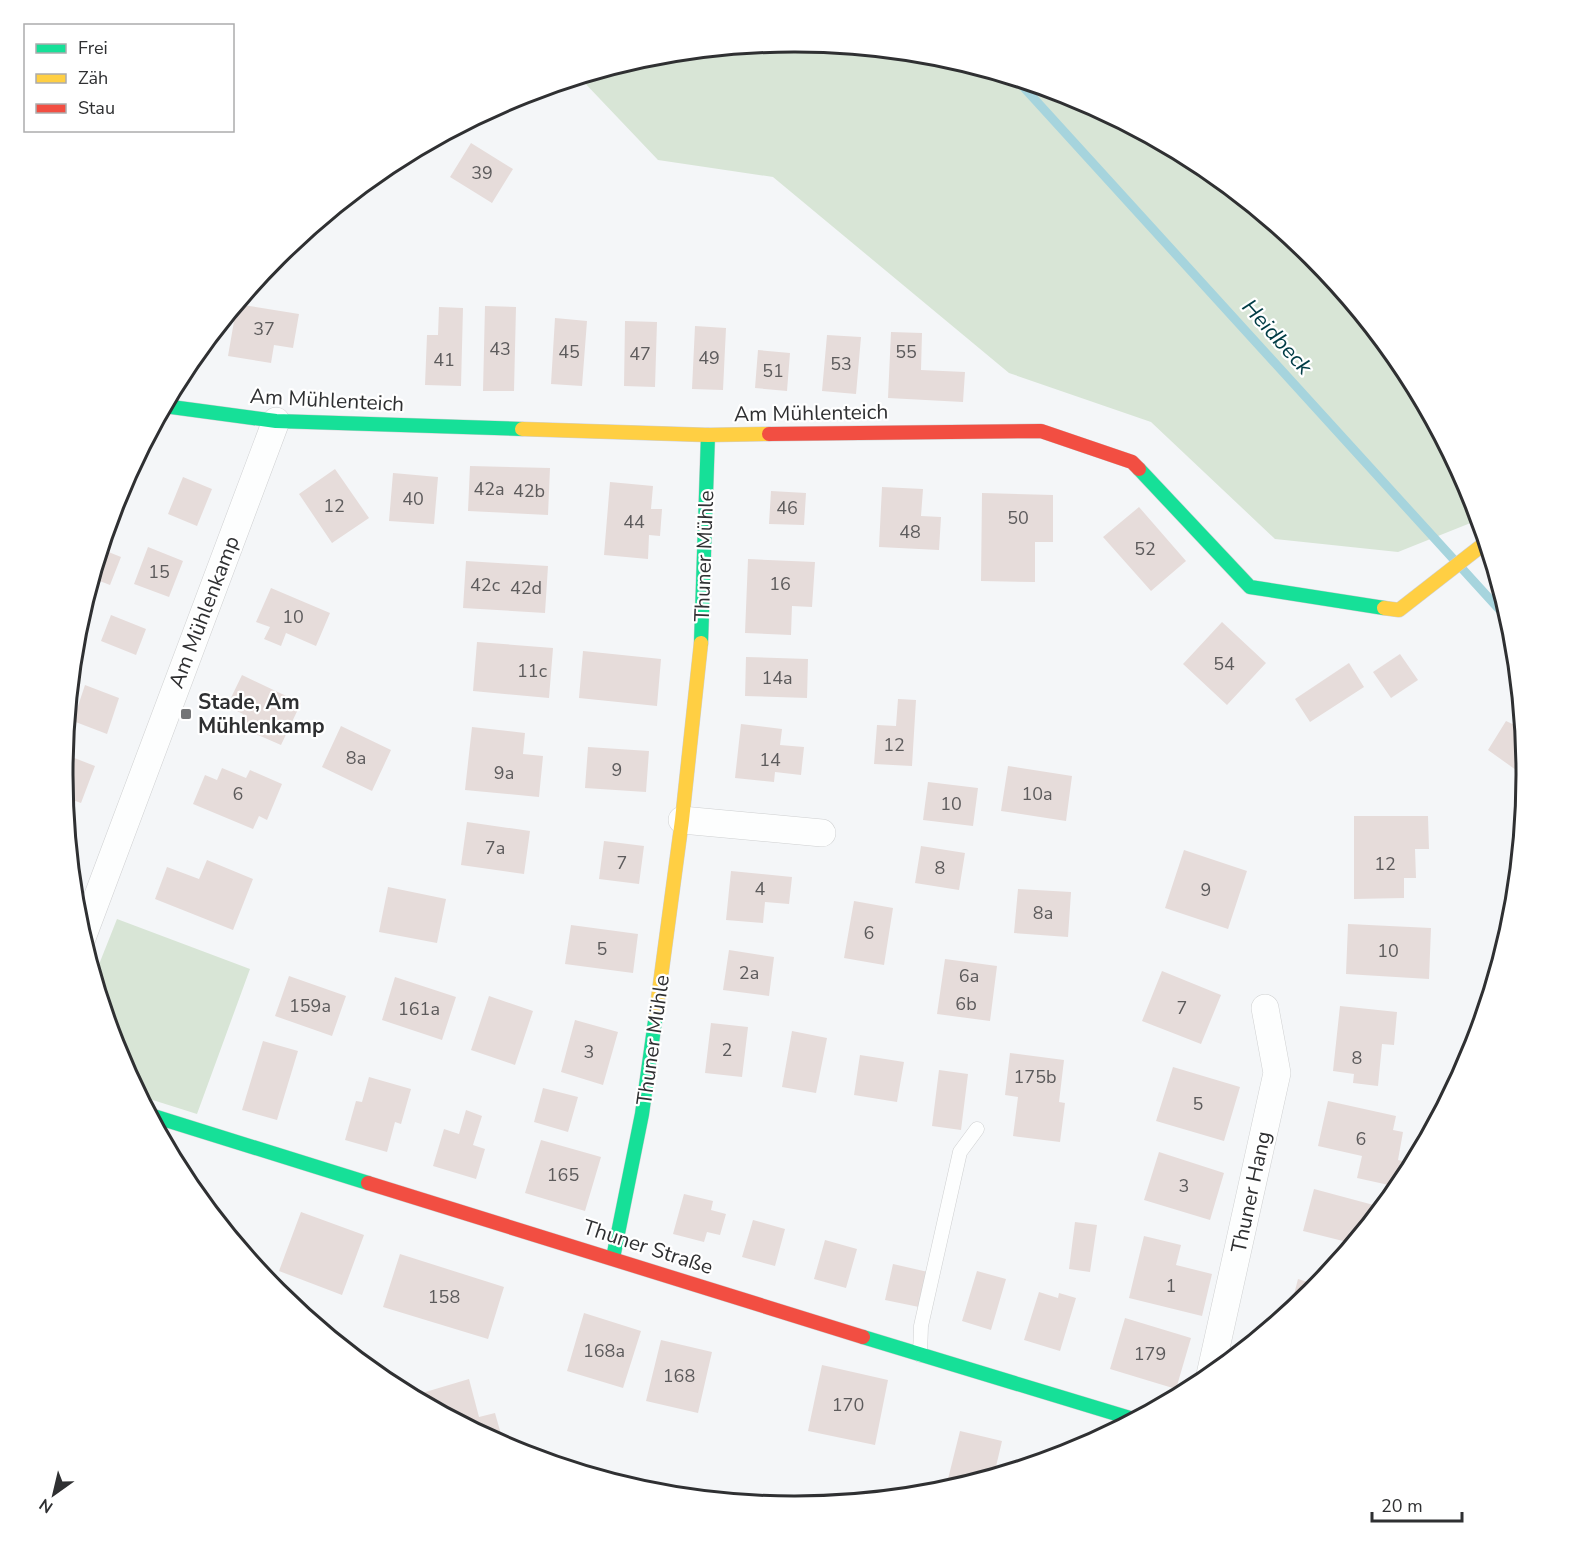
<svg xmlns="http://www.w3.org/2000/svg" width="1588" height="1548" font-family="'Nunito Sans',sans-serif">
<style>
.green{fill:#d8e5d6}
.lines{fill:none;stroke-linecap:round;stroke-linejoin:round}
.stream{stroke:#a6d4dd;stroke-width:9}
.building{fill:#e6dcda}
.lane-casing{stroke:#cfd0d1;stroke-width:15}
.street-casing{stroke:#cfd0d1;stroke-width:28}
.fast-casing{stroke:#cfd0d1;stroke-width:15}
.slow-casing{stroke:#cfd0d1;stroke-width:15}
.jam-casing{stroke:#cfd0d1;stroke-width:15}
.lane{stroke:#fdfefe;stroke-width:14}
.street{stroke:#fdfefe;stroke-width:27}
.fast{stroke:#16e098;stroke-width:14}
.slow{stroke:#ffcf43;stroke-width:14}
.jam{stroke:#f24e42;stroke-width:14}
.poi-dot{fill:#747577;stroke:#fff;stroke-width:2}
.labels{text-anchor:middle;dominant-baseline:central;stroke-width:4.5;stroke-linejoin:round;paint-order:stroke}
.number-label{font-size:18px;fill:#5d5b5c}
.street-label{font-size:21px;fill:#2f3032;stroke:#fff}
.poi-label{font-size:21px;font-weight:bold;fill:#2f3032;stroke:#fff;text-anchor:start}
.water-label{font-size:22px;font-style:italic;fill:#003c45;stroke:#fff}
.rim{fill:none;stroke:#2f3032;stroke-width:3}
</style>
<rect width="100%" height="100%" fill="#f4f6f8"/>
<path class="green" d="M794,42l143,14 137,42 127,68 111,91 91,111 67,126 8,26 -80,32 -123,-13 -124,-117 -142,-49 -236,-196 -115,-17 -78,-82 72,-22z
M117,919l133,50 -53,145 -57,-18 -22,-42 -24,-77z"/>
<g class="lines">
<path class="stream" d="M1018,81l490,538"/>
</g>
<path class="building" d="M471,143l42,26 -21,34 -42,-26z
M352,194l-14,22 -7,-4z
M237,304l62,10 -6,34 -19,-3 -3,18 -43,-7z
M485,306l31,1 -2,84h-31z
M439,307l24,1 -2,78 -36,-1 2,-50h11z
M555,318l32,3 -5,65 -31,-2z
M625,321l32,1 -2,65 -31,-1z
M695,326l31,2 -3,62 -31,-1z
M891,332l31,1 -1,37 44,2 -2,30 -75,-4z
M827,335l34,2 -5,57 -34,-3z
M758,350l32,3 -3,38 -32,-3z
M470,466l80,2 -2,47 -80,-4z
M335,469l34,49 -37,25 -33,-49z
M393,473l45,4 -4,47 -45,-3z
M183,477l29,12 -15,37 -29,-12z
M610,482l43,4 -2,23h11l-2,27 -11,-1 -1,24 -44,-4z
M882,487l41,2 -2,27 20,1 -2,33 -60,-3z
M771,491l35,2 -2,32 -35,-1z
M982,493l71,2v47h-18v40l-54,-1z
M1139,507l47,54 -35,30 -48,-54z
M148,547l35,14 -14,36 -35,-13z
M101,549l20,8 -11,28 -18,-7z
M748,559l67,3 -3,45 -20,-1 -1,29 -46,-2z
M466,561l82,5 -3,47 -82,-5z
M271,588l59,25 -14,33 -30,-13 -5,13 -17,-7 6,-12 -14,-5z
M111,615l35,14 -10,26 -35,-14z
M1222,622l44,41 -39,42 -44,-41z
M477,642l76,6 -4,50 -76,-7z
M583,651l78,8 -4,47 -78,-8z
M1400,654l18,26 -27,18 -18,-26z
M746,657l62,2 -1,39 -62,-2z
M1349,663l15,24 -54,35 -15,-23z
M242,675l59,28 -20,42 -44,-19 6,-12 -16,-8z
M85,685l34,13 -12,36 -34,-13z
M898,699l18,1 -4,66 -38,-2 3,-39 19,1z
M1506,721l15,7 5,44 -3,3 -35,-25z
M741,724l41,5 -2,16 24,2 -3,28 -26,-3 -1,10 -39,-4z
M341,726l50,24 -19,41 -50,-24z
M472,727l53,6 -2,21 20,2 -4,41 -74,-7z
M588,747l61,4 -3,41 -61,-4z
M64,754l31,12 -14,37 -17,-6 -2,-23z
M1008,766l64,10 -6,45 -65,-10z
M222,768l24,10 4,-8 32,14 -15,36 -8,-4 -6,13 -60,-25 12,-29 12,5z
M928,782l50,6 -5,38 -50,-6z
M1354,816h74l1,33h-14l1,29h-12v20l-50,1z
M467,822l63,9 -6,43 -63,-9z
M604,841l40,5 -5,38 -40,-5z
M921,846l44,7 -6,37 -44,-7z
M1184,850l63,21 -19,58 -63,-21z
M207,860l46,19 -20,51 -78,-31 12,-32 32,12z
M731,871l61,6 -3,27 -24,-2 -2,21 -37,-3z
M388,887l58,12 -9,44 -58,-11z
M1018,889l53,3 -3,45 -54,-4z
M854,901l39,7 -9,57 -40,-7z
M1348,924l83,4 -2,51 -83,-5z
M571,925l67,9 -5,39 -68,-9z
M729,950l45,7 -5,39 -46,-6z
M945,959l52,7 -7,55 -53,-7z
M1162,971l59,24 -20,49 -59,-23z
M289,976l57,20 -14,40 -57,-20z
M395,977l61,20 -14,43 -60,-20z
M489,996l44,15 -18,54 -44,-15z
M1340,1006l57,6 -3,33 -12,-1 -4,42 -25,-3 1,-9 -21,-3z
M575,1020l43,12 -15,53 -42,-13z
M711,1023l37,4 -6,50 -37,-4z
M792,1031l35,7 -11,55 -34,-6z
M263,1041l35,10 -21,69 -35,-10z
M1010,1053l54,7 -5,42 6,1 -5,39 -47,-6 5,-39 -13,-2z
M860,1055l44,7 -7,40 -43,-7z
M1173,1067l67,20 -16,54 -68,-20z
M939,1070l29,4 -7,56 -29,-4z
M369,1077l42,12 -10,35 -6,-2 -8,30 -42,-12 11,-39 6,1z
M543,1088l35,9 -10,35 -34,-10z
M1328,1101l68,15 -3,14 10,2 -5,28 14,3 -14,24 -41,-9 5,-22 -44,-10z
M466,1110l16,6 -9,29 12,4 -9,30 -43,-13 11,-37 15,5z
M541,1140l60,17 -16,54 -60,-18z
M1159,1152l65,21 -14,47 -66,-20z
M1314,1189l67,18 -43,53 5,-19 -40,-10z
M684,1194l29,7 -2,9 15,4 -6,21 -13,-3 -3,10 -31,-8z
M301,1212l63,23 -22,60 -63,-24z
M753,1220l32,9 -10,37 -33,-9z
M1075,1222l22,3 -7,47 -21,-3z
M1144,1236l37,9 -5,20 36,9 -10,42 -73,-18z
M825,1240l32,9 -11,39 -32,-9z
M400,1254l104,33 -16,52 -105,-32z
M893,1264l35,8 -9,35 -34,-7z
M977,1271l29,8 -15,51 -29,-9z
M1298,1279l19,6 -27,25z
M1039,1292l19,6 1,-5 17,5 -16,53 -36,-11z
M584,1313l57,18 -18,57 -56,-17z
M1125,1318l66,20 -15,51 -66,-20z
M661,1340l51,12 -14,61 -52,-12z
M822,1365l66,15 -13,65 -67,-14z
M469,1379l10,38 16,-4 9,32 -92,-49z
M960,1431l42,10 -8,34 -43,13 -5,-1z"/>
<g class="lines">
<defs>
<path id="lane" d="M920,1355l1,-29 39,-174 17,-23"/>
<path id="street" d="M682,820l140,13
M82,938l194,-517
M1210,1375l67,-302 -12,-65"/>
<path id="fast" d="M164,406l112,15 246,8
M1139,469l111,118 134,21
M701,643l7,-208
M150,1115l218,68
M613,1258l29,-144 14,-100
M863,1337l270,82"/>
<path id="slow" d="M522,429l186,6 61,-1
M1384,608l15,2 86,-67
M656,1014l26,-194 19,-177"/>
<path id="jam" d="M769,434l272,-3 91,31 7,7
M368,1183l495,154"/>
</defs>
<use href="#lane" class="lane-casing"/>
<use href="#street" class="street-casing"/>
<use href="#fast" class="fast-casing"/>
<use href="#slow" class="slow-casing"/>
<use href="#jam" class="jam-casing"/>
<use href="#lane" class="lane"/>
<use href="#street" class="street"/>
<use href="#fast" class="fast"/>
<use href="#slow" class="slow"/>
<use href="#jam" class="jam"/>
</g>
<rect class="poi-dot" x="180" y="708" width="12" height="12" rx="3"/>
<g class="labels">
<g class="number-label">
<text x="482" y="173">39</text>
<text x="264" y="329">37</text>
<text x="500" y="349">43</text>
<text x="569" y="352">45</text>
<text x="906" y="352">55</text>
<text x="640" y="354">47</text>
<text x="709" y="358">49</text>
<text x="444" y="360">41</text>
<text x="841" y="364">53</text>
<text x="773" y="371">51</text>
<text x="489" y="489">42a</text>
<text x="529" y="491">42b</text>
<text x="413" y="499">40</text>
<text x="334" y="506">12</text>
<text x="787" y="508">46</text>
<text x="1018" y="518">50</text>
<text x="634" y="522">44</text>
<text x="910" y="532">48</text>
<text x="1145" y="549">52</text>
<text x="159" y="572">15</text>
<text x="780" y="584">16</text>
<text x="485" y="585">42c</text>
<text x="526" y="588">42d</text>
<text x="293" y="617">10</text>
<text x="1224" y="664">54</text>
<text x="532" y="671">11c</text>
<text x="777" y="678">14a</text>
<text x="894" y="745">12</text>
<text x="356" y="758">8a</text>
<text x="770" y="760">14</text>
<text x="617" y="770">9</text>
<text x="504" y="773">9a</text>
<text x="238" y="794">6</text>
<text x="1037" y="794">10a</text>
<text x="951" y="804">10</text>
<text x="495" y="848">7a</text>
<text x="622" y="863">7</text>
<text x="1385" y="864">12</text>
<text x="940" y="868">8</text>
<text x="760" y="889">4</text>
<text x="1206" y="890">9</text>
<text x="1043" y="913">8a</text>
<text x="869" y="933">6</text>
<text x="602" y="949">5</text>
<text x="1388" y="951">10</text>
<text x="749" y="973">2a</text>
<text x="969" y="976">6a</text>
<text x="966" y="1004">6b</text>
<text x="310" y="1006">159a</text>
<text x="1182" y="1008">7</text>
<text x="419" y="1009">161a</text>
<text x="727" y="1050">2</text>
<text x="589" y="1052">3</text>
<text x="1357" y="1058">8</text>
<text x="1035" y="1077">175b</text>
<text x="1198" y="1104">5</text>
<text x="1361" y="1139">6</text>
<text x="563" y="1175">165</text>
<text x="1184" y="1186">3</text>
<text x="1171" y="1286">1</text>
<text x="444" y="1297">158</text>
<text x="604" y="1351">168a</text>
<text x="1150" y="1354">179</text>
<text x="679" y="1376">168</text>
<text x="848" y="1405">170</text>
</g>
<g class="street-label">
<text transform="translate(327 400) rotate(3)">Am Mühlenteich</text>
<text transform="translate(811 413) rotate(-1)">Am Mühlenteich</text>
<text transform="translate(704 556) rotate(-88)">Thuner Mühle</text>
<text transform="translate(204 612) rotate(-69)">Am Mühlenkamp</text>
<text transform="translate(653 1040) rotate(-82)">Thuner Mühle</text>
<text transform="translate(1251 1192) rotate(-78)">Thuner Hang</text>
<text transform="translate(648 1247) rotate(18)">Thuner Straße</text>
</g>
<g class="poi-label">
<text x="198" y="702">Stade, Am<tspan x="198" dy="24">Mühlenkamp</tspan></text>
</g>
<g class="water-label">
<text transform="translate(1277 337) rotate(48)">Heidbeck</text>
</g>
</g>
<path d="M0 0H1588V1548H0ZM794 52H795A721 721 0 0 1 1516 773V775A721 721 0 0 1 795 1496H794A721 721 0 0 1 73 775V773A721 721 0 0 1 794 52Z" fill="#fff" fill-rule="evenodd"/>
<path class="rim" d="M794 52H795A721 721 0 0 1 1516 773V775A721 721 0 0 1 795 1496H794A721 721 0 0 1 73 775V773A721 721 0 0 1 794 52Z"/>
<rect x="24" y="24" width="210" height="108" fill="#ffffff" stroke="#acacad" stroke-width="1.5"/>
<rect x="36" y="44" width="30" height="9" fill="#16e098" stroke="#acacad" stroke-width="1.5"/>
<text x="78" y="54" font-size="18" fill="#2f3032">Frei</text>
<rect x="36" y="74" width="30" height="9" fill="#ffcf43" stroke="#acacad" stroke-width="1.5"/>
<text x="78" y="84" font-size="18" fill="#2f3032">Zäh</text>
<rect x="36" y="104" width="30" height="9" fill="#f24e42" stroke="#acacad" stroke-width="1.5"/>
<text x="78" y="114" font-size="18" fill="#2f3032">Stau</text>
<g transform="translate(54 1494) rotate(214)" stroke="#ffffff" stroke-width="4.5" paint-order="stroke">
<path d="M0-4.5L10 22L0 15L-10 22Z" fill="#2f3032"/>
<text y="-9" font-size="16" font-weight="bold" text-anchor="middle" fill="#2f3032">N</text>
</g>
<path d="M1372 1512v9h90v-9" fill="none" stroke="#2f3032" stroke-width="3"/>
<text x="1381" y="1512" font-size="18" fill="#2f3032" stroke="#ffffff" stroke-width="4.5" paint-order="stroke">20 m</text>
</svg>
